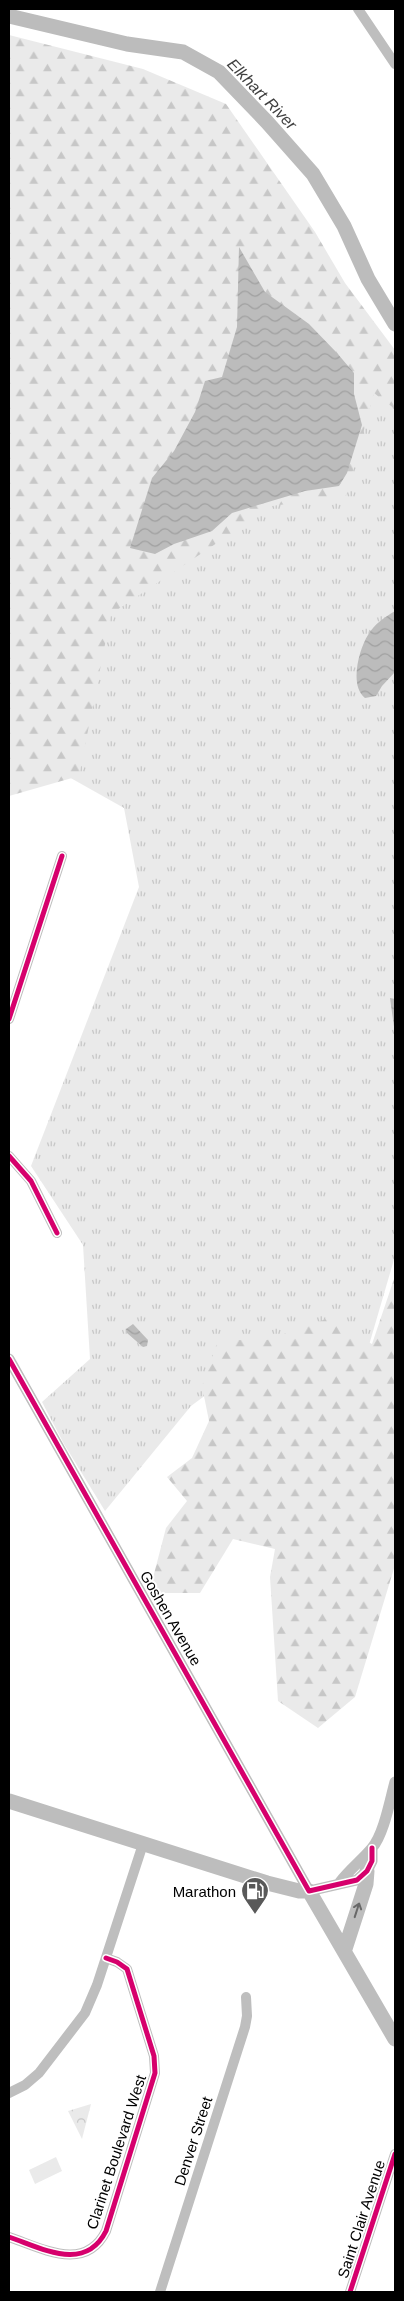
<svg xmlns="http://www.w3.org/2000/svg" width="404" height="2301" font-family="Arial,sans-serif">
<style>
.grass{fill:url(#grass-tufts)}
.forest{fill:url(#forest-firs)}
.park{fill:url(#park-crowns)}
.pitch{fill:#eaeaea}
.water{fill:url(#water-waves)}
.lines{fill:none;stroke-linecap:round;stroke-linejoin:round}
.river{stroke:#bcbcbc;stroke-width:15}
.minor{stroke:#bebebe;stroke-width:10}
.tertiary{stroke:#bebebe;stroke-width:11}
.primary{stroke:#bdbdbd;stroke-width:15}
.cycleway-casing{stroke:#fff;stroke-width:8}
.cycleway{stroke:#d6006c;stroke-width:5}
.oneway{stroke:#686868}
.labels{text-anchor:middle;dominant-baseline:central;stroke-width:4;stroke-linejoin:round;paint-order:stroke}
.street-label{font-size:15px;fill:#000;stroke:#fff}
.poi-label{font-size:15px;fill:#000;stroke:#fff;text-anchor:end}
.water-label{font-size:16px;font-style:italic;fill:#404040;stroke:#fff}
</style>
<defs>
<pattern id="grass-tufts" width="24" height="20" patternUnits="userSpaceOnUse" patternTransform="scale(1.25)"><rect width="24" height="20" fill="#eaeaea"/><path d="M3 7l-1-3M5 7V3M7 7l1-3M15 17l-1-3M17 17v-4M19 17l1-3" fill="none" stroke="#c7c7c7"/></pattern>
<pattern id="forest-firs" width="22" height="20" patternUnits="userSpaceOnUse" patternTransform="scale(1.25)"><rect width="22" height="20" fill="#eaeaea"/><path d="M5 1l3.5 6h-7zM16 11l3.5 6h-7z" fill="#c7c7c7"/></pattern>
<pattern id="park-crowns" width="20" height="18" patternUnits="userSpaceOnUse" patternTransform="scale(1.25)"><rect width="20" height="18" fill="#eaeaea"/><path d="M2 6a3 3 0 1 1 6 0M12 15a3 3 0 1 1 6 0" fill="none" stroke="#c7c7c7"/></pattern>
<pattern id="water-waves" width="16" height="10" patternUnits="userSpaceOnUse" patternTransform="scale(1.25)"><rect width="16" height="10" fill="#bcbcbc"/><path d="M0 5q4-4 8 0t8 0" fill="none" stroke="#a0a0a0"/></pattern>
</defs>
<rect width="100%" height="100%" fill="#fff"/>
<path class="grass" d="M395,374v882l-28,96 -106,2 -70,52 -86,105 -41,-67 -22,-42 48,-43 -7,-114 -52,-79 108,-279 -15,-79 -64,-36 22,-192z"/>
<path class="forest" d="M9,35l134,34 83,35 89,128 30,51 50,67v59l-21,-16 -28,103 -74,10 -161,108 -32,162 -70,20z
M395,1258v307l-40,132 -37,31 -40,-27 -8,-124 5,-28 -42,-10 -33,54h-51l17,-65 21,-27 -20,-24 25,-19 17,-37 -7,-35 16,-46h49l59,-21 46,25 22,-65z"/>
<path class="park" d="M91,2104l-9,35 -14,-28z"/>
<path class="pitch" d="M56,2157l6,14 -27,13 -6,-14z"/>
<path class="water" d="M239,247l26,45 44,32 28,29 17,20v21l8,31 -15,48 -8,13 -34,5 -73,22 -20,18 -38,13 -19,10 -25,-6 22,-70 22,-27 21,-39 10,-31 17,-4 15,-50z
M395,611v61l-13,14 -6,10 -11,2c-16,-12 -6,-49 3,-63 7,-12 16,-17 27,-24z
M390,998l5,1v35z
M133,1324l15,16 -1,6 -4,1 -16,-14 -1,-4z"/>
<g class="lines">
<path class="river" d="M9,16l118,28 56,8 36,20 48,50 46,52 31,52 24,53 27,45"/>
<path class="minor" d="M358,9l37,55
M9,1019l53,-163
M9,1156l22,25 26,52
M9,2093l16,-8 14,-12 46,-60 12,-28 46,-141
M9,2237c33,11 76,36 97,-6l49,-158 -1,-17 -27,-87 -10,-7 -11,-4
M160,2292l85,-265 2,-11 -1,-19
M350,2292l45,-138"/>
<path class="tertiary" d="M9,1359l300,532 48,-11 10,-9 5,-10v-13
M340,1882c10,-13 22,-22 32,-34 12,-14 18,-48 23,-66"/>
<path class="primary" d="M9,1801l258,82 32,8h10l86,148
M345,1949l21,-65 1,-13"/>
<defs>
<path id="cycleway" d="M9,1019l53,-163
M9,1156l22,25 26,52
M9,1359l300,532 48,-11 10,-9 5,-10v-13
M9,2237c33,11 76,36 97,-6l49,-158 -1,-17 -27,-87 -10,-7 -11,-4
M350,2292l45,-138"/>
</defs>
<use href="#cycleway" class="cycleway-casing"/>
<use href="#cycleway" class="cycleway"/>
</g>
<defs><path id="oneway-shaft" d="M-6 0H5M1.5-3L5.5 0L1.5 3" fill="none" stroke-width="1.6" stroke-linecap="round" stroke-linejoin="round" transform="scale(1.25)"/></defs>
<use class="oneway" href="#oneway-shaft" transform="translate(357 1910) rotate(-72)"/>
<defs>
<symbol id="fuel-pin" viewBox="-11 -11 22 30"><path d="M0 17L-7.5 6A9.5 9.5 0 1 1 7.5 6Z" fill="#595959" stroke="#fff"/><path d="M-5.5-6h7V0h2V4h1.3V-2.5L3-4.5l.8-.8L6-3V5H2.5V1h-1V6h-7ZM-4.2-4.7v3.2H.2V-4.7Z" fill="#fff"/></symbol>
</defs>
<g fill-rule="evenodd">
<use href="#fuel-pin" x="239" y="1875" width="32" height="43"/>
</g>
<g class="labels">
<g class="street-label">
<text transform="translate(171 1618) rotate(60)">Goshen Avenue</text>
<text transform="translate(193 2141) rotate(-72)">Denver Street</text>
<text transform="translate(116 2152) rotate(-72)">Clarinet Boulevard West</text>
<text transform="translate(361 2219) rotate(-72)">Saint Clair Avenue</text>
</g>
<g class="poi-label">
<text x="236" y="1891">Marathon</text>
</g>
<g class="water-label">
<text transform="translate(262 94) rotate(46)">Elkhart River</text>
</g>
</g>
<rect width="404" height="2301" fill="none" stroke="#000000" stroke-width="20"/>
</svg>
